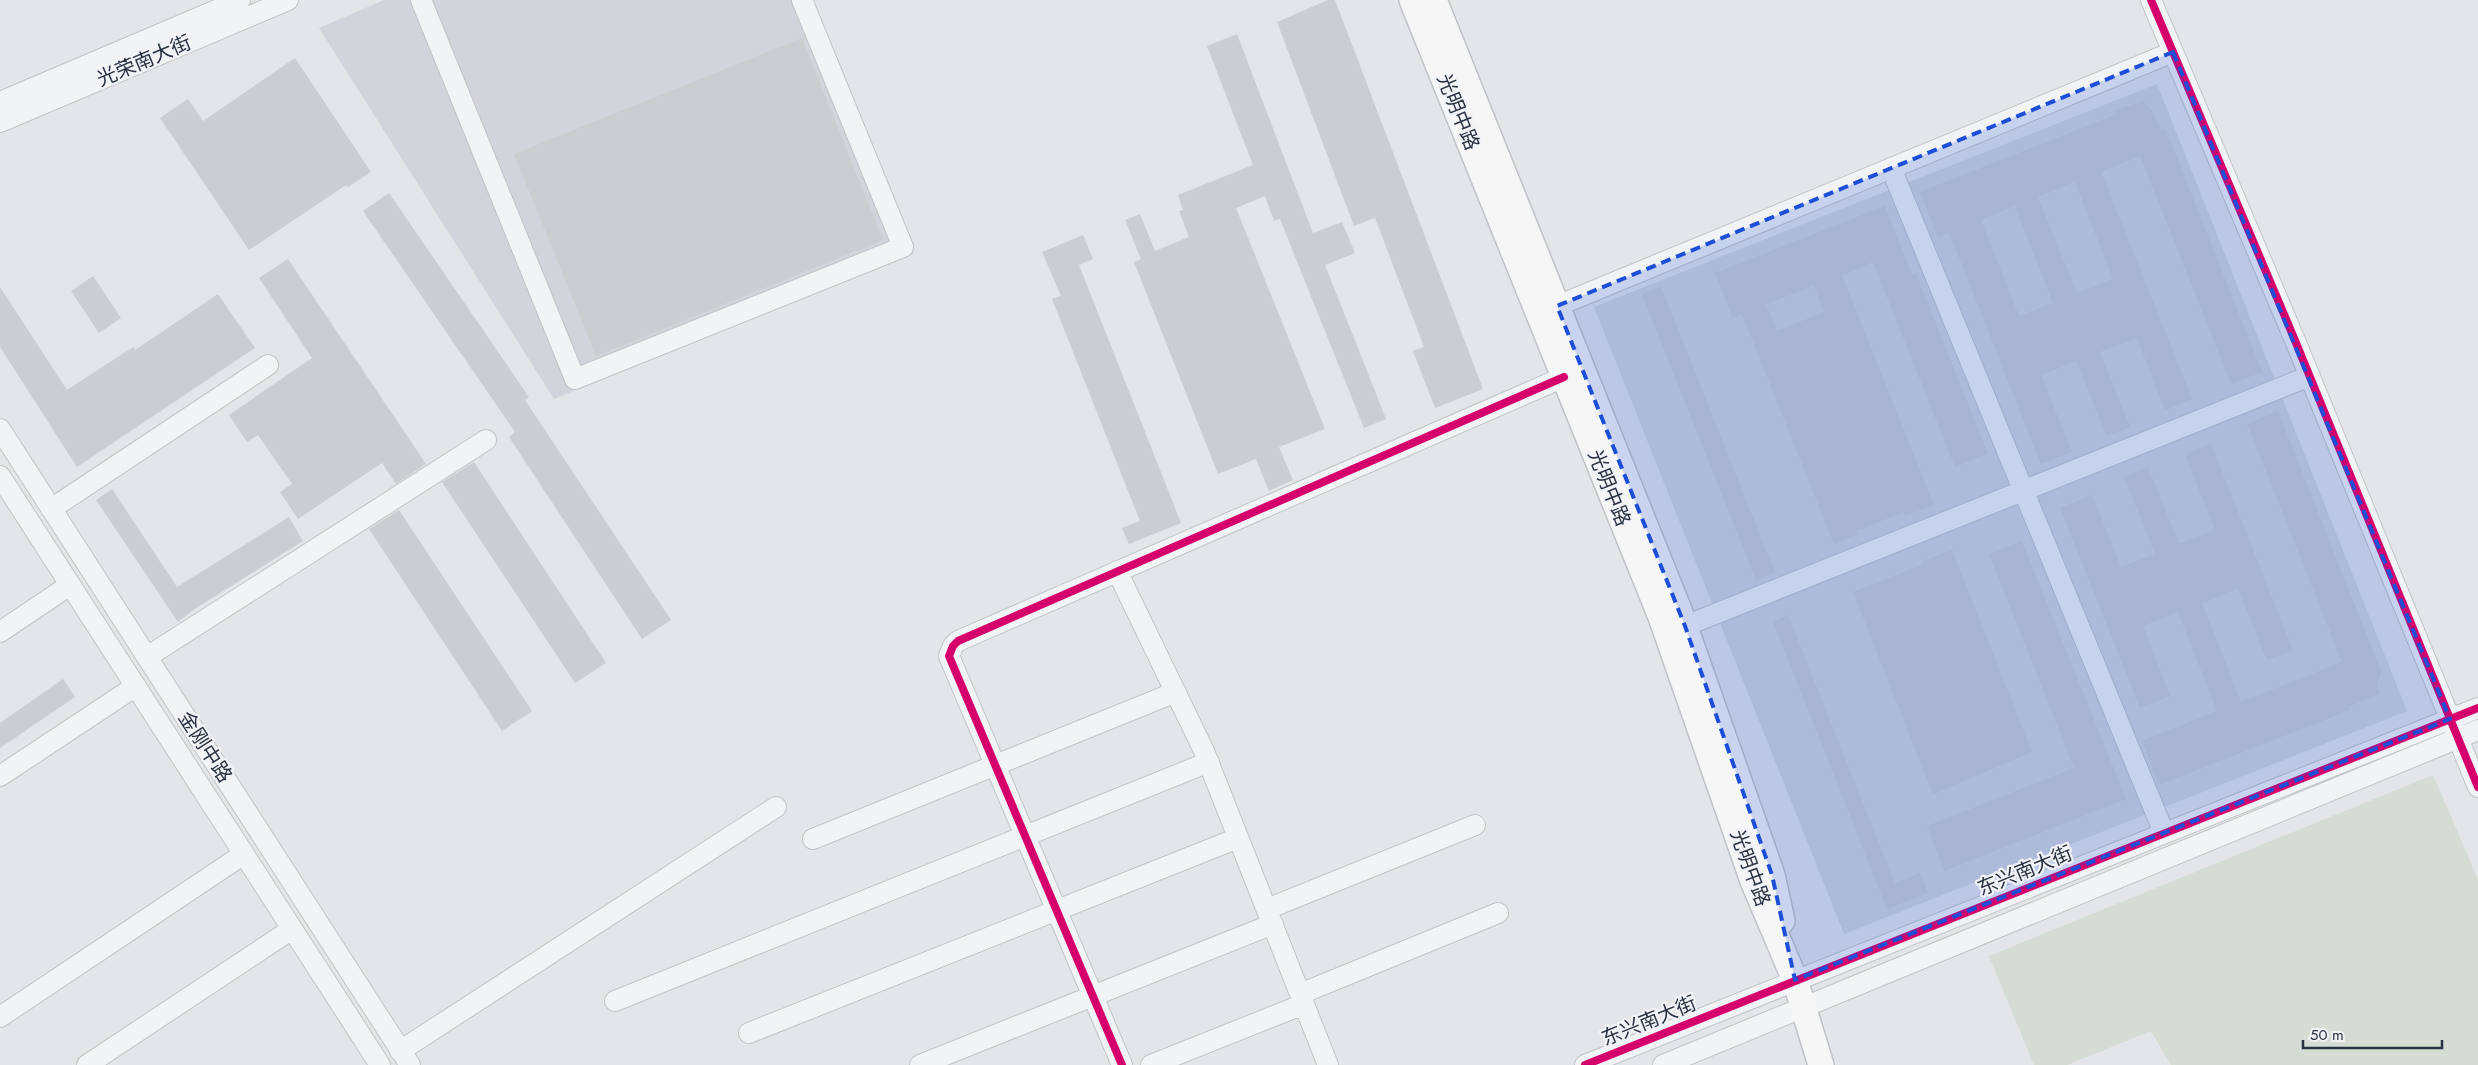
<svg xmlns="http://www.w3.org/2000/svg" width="2478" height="1065" font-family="Jost,'Noto Sans SC',sans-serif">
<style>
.built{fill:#d1d5db}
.green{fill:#d4dcd3}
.building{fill:#cbcdd0;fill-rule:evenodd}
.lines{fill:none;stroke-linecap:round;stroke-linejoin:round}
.minor-casing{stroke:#c1c3c6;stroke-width:22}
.major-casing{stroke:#bfc2c6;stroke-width:28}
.minor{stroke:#f2f3f5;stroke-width:20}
.major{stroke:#f6f6f7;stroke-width:25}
.cycleway-casing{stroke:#f1f3f7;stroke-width:11}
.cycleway{stroke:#d6006c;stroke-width:8}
.marked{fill:#1d4ed8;fill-opacity:0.2;stroke:#1d4ed8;stroke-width:4;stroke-dasharray:10 6;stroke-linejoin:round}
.labels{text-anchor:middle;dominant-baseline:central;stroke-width:4.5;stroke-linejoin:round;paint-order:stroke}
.street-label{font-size:20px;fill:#293242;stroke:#f1f3f7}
</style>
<rect width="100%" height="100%" fill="#e3e5e8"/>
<path class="built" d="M384,0h426l104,254 -360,145 -235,-371z
M2157,84l250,627 -563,223 -250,-627z"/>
<path class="green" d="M2433,775l45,104v186h-307l-20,-34 -84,34h-33l-45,-109z"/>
<path class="building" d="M1328,0h7l148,389 -48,19 -22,-57 11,-4 -49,-129 -21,8 -77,-204z
M1237,34l76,199 29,-11 13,31 -30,12 61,154 -22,9 -84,-209 -6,2 -9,-25 -29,12 89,221 -46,18 14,33 -24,11 -13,-32 -38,15 -84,-212 7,-3 -16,-39 15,-6 15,37 34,-14 -10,-26 4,-1 -5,-15 75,-30 -46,-119z
M802,38l81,202 -287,116 -82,-202z
M295,58l76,114 -23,15 -2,-2 -97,65 -89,-132 28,-19 15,22z
M2143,101l10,11 8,19 5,-1 96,242 -31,12 -91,-228 -39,16 91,227 -27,11 -28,-72 -37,14 30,75 -24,9 -29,-75 -36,14 31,77 -31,12 -92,-232 -11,5 -18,-45 197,-78 -2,-4zM2075,182l38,97 -36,14 -39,-96zM2015,206l38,97 -34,13 -38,-96z
M389,193l140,204 -4,3 146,220 -29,19 -133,-202 6,-5 -152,-221z
M1885,206l27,69 4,-1 72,180 -33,13 -82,-205 -31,13 92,230 -29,11 -1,-4 -48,19 2,3 -24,10 -92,-230 -9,4 -18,-45zM1814,286l10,26 -47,19 -11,-27z
M1083,235l10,24 -14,6 102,258 -52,21 -7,-16 18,-7 -88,-222 9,-3 -19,-44z
M288,259l138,205 -30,20 -14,-21 -84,56 -18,-27 12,-8 -34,-49 -11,7 -18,-27 83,-57 -53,-80z
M93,276l28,42 -22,15 -28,-42z
M0,287l67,103 66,-43 2,3 83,-56 37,54 -178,119 -77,-120z
M1661,287l114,286 -19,7 -114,-286z
M2278,411l103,260 -4,14 3,9 -32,13 2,3 -191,75 -17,-44 75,-30 -39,-99 -35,14 27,70 -30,12 -80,-200 32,-13 29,72 34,-13 -31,-77 24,-10 31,77 36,-14 -30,-76 26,-10 82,206 -26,10 -29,-72 -36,15 39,99 101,-40 -95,-238z
M474,462l132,201 -31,20 -133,-201z
M112,489l65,98 112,-70 14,24 -110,69 -15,12 -82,-122z
M399,510l133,201 -30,20 -133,-202z
M2022,541l104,258 -182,72 -17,-45 147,-58 -85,-214z
M1952,550l80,202 -99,42 -80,-202 71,-28 -1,-3z
M1788,615l107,268 25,-10 8,20 -41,16 -114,-287z
M63,679l12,18 -75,51v-25z"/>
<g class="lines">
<defs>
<path id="minor" d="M421,0l154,379 328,-132 -101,-247
M2151,0l143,338 184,449
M0,102l240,-102
M0,122l288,-122
M1891,168l273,665
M1557,306l616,-254
M0,429l410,636
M0,476l380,589
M51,509l217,-144
M1117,571l87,180 124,314
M1685,626l625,-250
M0,632l70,-47
M147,657l339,-217
M0,776l136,-90
M813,839l363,-147
M1267,909l208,-84
M1300,994l198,-81
M615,1001l594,-239
M0,1017l244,-163
M749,1033l489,-195
M400,1051l376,-244
M87,1065l205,-136
M920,1065l353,-141
M1122,1065l-173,-409 4,-10 5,-5 606,-264
M1151,1065l153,-61
M1585,1065l893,-357
M1663,1065l815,-335"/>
<path id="major" d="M1412,0l249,617 92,264 42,99 26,85
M1434,0l245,610 93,265 10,46"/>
</defs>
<use href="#minor" class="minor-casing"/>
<use href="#major" class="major-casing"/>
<use href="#minor" class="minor"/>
<use href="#major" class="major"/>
<defs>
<path id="cycleway" d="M2151,0l143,338 184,449
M1122,1065l-173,-409 4,-10 5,-5 606,-264
M1585,1065l893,-357"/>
</defs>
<use href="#cycleway" class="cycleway-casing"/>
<use href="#cycleway" class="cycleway"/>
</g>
<path class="marked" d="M2173,52l277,667 -655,261 -23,-105 -87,-249 -128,-320z"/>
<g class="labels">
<g class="street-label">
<text transform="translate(144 61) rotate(-23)">光荣南大街</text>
<text transform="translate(1458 112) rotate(68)">光明中路</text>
<text transform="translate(1609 488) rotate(68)">光明中路</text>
<text transform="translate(205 747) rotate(57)">金刚中路</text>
<text transform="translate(1750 868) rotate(70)">光明中路</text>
<text transform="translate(2025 871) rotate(-22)">东兴南大街</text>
<text transform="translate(1649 1021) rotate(-22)">东兴南大街</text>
</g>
</g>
<path d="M2303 1040v8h139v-8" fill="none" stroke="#293242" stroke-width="2.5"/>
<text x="2310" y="1040" font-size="15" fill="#293242" stroke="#f1f3f7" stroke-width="4" paint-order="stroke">50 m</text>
</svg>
